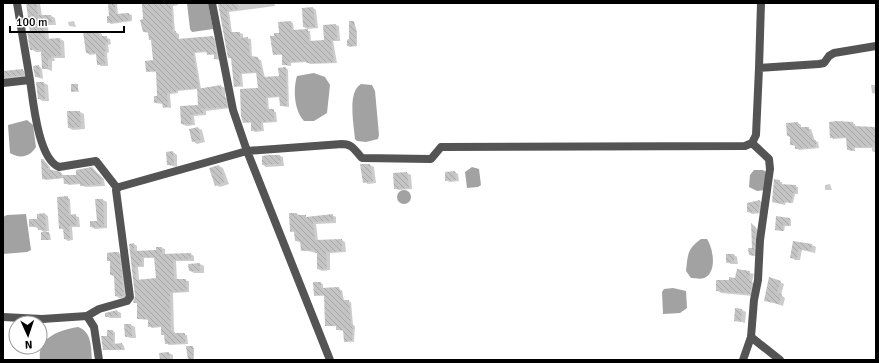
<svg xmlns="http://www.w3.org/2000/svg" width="879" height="363" font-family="Signika,sans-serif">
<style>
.water{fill:#a2a2a2}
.shadow{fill:#0003;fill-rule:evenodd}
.building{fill:url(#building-back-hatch);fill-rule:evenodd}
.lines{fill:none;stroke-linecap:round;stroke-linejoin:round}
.minor{stroke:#545454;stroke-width:8}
.tertiary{stroke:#545454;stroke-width:8}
</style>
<defs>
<pattern id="building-back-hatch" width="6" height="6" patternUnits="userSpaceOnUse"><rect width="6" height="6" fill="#c4c4c4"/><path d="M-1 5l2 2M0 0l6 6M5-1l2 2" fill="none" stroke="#a7a7a7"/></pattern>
</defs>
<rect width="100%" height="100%" fill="#fff"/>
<path class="water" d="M187,3h21l5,26 -21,3 -2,-3z
M314,73l11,4 5,8 -3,28 -13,8h-10c-10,-10 -11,-32 -7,-45z
M361,84l11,1 3,6 4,44 -1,4 -12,3 -9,-1 -2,-2c-1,-14 -8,-47 6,-55z
M27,120l6,5 3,22c-6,10 -16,12 -26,6l-2,-28z
M472,167l7,2 2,16 -3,2 -11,1 -2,-16z
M754,170h9l3,2v18l-9,1 -8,-4 1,-12z
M397 197a7 7 0 1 1 14 0a7 7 0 1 1-14 0Z
M26,214l5,36 -4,2 -24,2v-37l4,-2z
M701,239h6c6,9 10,31 -1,38 -3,3 -11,1 -15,1l-5,-7c2,-17 1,-22 15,-32z
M673,288l13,3 1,17 -7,5 -17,1 -1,-22 2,-3z
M78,327c14,5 13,20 14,33h-52c-3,-23 20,-30 38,-33z"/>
<path class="shadow" d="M28,3h12l2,13h9l4,2 1,7h-8l1,15 11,-1 4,2 1,17h-11l1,3h-3v10l-9,-3 -1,-16h-6l-5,-3z
M109,3h8l1,12 11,-1 3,1v6l-21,3 -3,-2 2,-5z
M143,3h35v2l-5,1 2,26 4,2v6l34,-3 2,2 5,21 -5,-1v-4l-7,-1 -1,-2 -12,1 6,36 20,-3 4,2v9l3,2 2,9 -24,3v4l-12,1 1,9 -9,1 -4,-2 17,-18 -1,-17 -20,2v2l-8,1 1,14 -7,-1 -1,-3 -8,-1 3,-7 -1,-24 -11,-1 8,-10 -2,-20 -2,-2 -1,-6 -5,-1v-5l-3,-2v-4l3,-1z
M218,3h56l1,3 -46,6 3,21h8l3,1v4l8,1 1,18 9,3 4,18 15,-1 6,-9 2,2 1,37 -8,-1 -1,-9 -12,1 1,12 7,2 1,10 -14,1 1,8 -9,1 -3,-2v-7l-8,-1 15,-33 -2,-16 -15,1 1,13 -8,-1 -3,-27 -3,-1z
M313,8l3,2 2,18 -11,1 -3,-2z
M74,21l2,6 -7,-1 -1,-4z
M291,22l2,1 1,8h16l1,11 14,-1 -1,-15 12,-1 3,1 1,15h-7l4,22 -27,1 -3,-2 -16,1v3l-8,-1v-10l-9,-1 1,-17z
M354,22l3,9v15l-7,1 -2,-1z
M99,32l3,2v3l8,2 1,5 -3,1 1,7 -2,1 1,13h-7l-3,-2 -1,-10 -7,1 -3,-2z
M3,62v10l19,-2 4,3 1,4 -24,4z
M39,66l3,3 1,10 -7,-2z
M44,83l4,2 1,16h-6l-4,-2z
M77,85l2,7 -7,-1z
M871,85h5v9l-4,-1z
M80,112l4,2 1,15 -12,1 -4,-2z
M798,123l3,2v3l10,1 4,12 3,1 1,6 -20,2 -3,-4 -5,-1v-7l-3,-2 -1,-12z
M853,123l2,1 1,3 20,1v25l-4,-2v-3h-17v3h-5l-2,-2 -1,-11 -14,1 -2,-2z
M198,128l4,2 3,12 -8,2 -4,-3 -3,-11z
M173,152l4,3v12l-9,-2z
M280,156l3,1 1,9 -18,1 -3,-2z
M43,160l7,7v3l11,3 3,3 13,-1 15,-7 12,11 1,7 -20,1 -4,-3 -12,1 -4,-2v-5l-19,2 -3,-1z
M361,165h9l4,2 2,16 -8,1 -4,-2z
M219,166l4,2 6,16 -9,3 -4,-2z
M455,172l3,2 1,7 -9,1 -4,-2z
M407,173l4,2 1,14 -13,1 -4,-2 -1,-14z
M775,181l7,1v3l16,2v7h-3l-2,9 -7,-1 -1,3 -12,-3z
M830,184l2,6h-7v-5z
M67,197l3,2 1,16 8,2 1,10h-8l1,13 -5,1 -3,-2 -1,-9 -4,-2z
M96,200h7l4,2v26l-12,1 -4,-2 7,-5z
M760,201l3,2 -1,10 -10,1 -4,-2 5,-10z
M45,214l3,2 1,15h-3l4,3 1,6h-9l3,-7 -7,-5 -8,-2 8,-6v-5z
M297,214l11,4 24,-3 4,2v6l-20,1 2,17 24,-1 3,2 1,10 -16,1v17l-8,1 -4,-2v-16l-16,-3v-7l-6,-2v-8l-5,-2z
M790,219l1,1v6h-6l-1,5 -8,-1z
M754,226l4,4 -2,26h-4l-2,-1 3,-6z
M794,242l18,3 4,2 -1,6 -13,-3 -2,10h-5l-4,-3z
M134,244l3,2v6l20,-1 5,-3 3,1v6l26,-1 3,2v5h-18l1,19 12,1v11l-16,1 1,38 2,3 11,1 1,9 -19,1 -3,-2v-7l-4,-2v-7l-10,1 -3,-2v-6l-11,-1v-15l-4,-2 2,-6 -6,-51zM144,258h12l1,21 -18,1 -1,-13h6z
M118,253l4,2 5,43h-8l-3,-2 -1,-19 -4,-2v-13l-3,-2z
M734,255l3,2 1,7h-7l-4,-2z
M200,264l4,2v7h-10l-4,-2z
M738,270l16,4 -2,8 3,2 -2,12 -32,-3 -4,-3 19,-11z
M780,282l4,2 -3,11 4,3 -2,8 -18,-6z
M320,283l3,1v5l19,1 2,11 7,1 2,23 2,1 -1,16 -10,-1v-10l-7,-1v-4h-11l-1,-30 -10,-1z
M742,310l4,2 -1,11 -10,-3z
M117,311l4,2v5h-11l-4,-2z
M125,325h6l4,2 1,11h-6l-4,-2z
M112,331l3,1v13l7,-1 2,2 1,4h-21l4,-13z
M192,347l2,1v12h-5z
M169,353l4,2v5h-12z"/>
<path class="building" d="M26,3h10l2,12h13l1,8h-8l1,16 15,-1 1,18h-10v3h-3v10h-6l-1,-19h-11l-3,-19h3z
M108,3h7v11l14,-1 1,7 -23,3v-7h2z
M171,3l2,29 3,-1 1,8 36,-3 4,23h-3v-5l-7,1 -1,-4 -13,1 6,36 -23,2v2l-9,1 1,14 -5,1 -1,-6 -8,1v-7h3l-1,-25 -10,1 -1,-11 8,-1 -2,-20h-2l-1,-8h-5l-3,-12 3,-1 -1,-15z
M218,3h20v6l-11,2 3,21h10v6l8,-1 2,19 8,1 5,20 16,-1 -1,-8 8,-1 1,39h-7l-1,-10 -13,1 1,12h7v12l-13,1v8l-10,1v-9l-8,1 -2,-7 -1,-27 18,-1 -2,-16 -17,1 1,13 -6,1 -3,-29h-3z
M313,7l2,20h-12l-1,-19z
M291,21l1,9 16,-1 1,12 15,-1 -1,-15 13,-1 1,16h-6l3,22 -16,1h-12v-2l-18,1 1,3h-7v-11l-9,1 -3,-19h4v-3h5l-1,-11z
M349,21h5l1,8h1v17h-9v-6l2,-1z
M99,31v5h8l1,7h-3l1,8h-2l1,13 -8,1 -1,-12h-10l-3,-21z
M39,65l1,12h-5l-2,-11z
M23,69l1,6 -21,2v-6z
M36,82h8l1,17h-7z
M71,84h7v7l-7,1z
M221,85l1,11 3,-1 2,12 -25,2 1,4 -12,2 1,9h-11l-1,-18 18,-1 -1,-16z
M67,111h13l1,16 -13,1z
M837,121l16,1v4l23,1v19l-23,1v3h-6l-1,-13 -16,1 -1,-16z
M798,122l1,5h10v7h3v6h4v7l-21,2v-4h-5v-9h-3l-1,-13z
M198,127l3,13 -9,2 -3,-13z
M173,151l1,14h-7l-1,-13z
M268,155h12l1,9 -19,1v-9z
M41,159h2l5,6v4l13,3 1,6 -20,1z
M360,164h10l3,17 -10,2z
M219,165l6,17 -10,4 -6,-18z
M92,167l9,10 1,7 -22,2v-3l-16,1 -1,-9h13v-5z
M455,171l1,9 -11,1v-9z
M407,172l2,16 -15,1 -1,-16z
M774,179l6,1v4l16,1v8h-3l-2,10 -7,-1 -1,2 -11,-2z
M68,196l1,19 7,-1 1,11 -8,1 1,13h-6l-1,-11 -4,1 -2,-32z
M95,199h8l1,28h-14v-6h7z
M760,200l-2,12h-11v-9z
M45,213l1,17h-8l-1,-4 -8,1v-8h8v-5z
M289,213h8v2h9v2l27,-3v7l-20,1 2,18 27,-1v12l-16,1 1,17h-10v-16h-2l-1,-3 -13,1 -1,-10h-5l-1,-10 -4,1z
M776,216l14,2 -1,8 -6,-1v6l-8,-1z
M751,223l5,5 -2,27h-5l-1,-7h4z
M41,232h8v8h-8z
M793,241l19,3 -1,7 -13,-2 -1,10 -7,-1z
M134,243v8l22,-1v-3h6v7l29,-1v6l-18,1 1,19h12l1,12 -17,1 1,38h2v3h12v10l-20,1 -1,-9h-3v-9l-13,1v-8h-11v-16h-4l2,-7 -6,-52zM141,257h13l2,21 -20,2 -1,-14 7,-1z
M114,252h5l5,44h-9l-1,-21h-4v-14h-3v-8z
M726,254h8v8l-8,1z
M200,263v8h-11l-1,-7z
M737,269l13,2 -1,10h3l-2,13 -34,-3v-11h13v-3l6,1z
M769,277l12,4 -4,12 5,1 -3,10 -15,-3z
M313,282h8v6l18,-1 4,13h6l2,24h2l-1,17 -8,1 -1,-12h-7v-4h-11l-1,-31 -10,1z
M735,308l7,1 -1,13 -7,-1z
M117,310l1,6 -13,1v-4z
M124,324h7l1,12 -7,1z
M107,330h6v14l9,-1 1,6 -20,1 -2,-14h6z
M186,346h7v14h-5z
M169,352l1,8h-10l-1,-7z"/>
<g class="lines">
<path class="minor" d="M212,3l21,107 14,41 83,209
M759,68l2,-65
M30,80c3,20 8,79 29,87l37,-6 21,27
M3,83l27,-3 -13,-77
M87,316l12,-7 28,-8 3,-4 -14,-107 3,-3 128,-36 95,-7c11,0 13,7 20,14l69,1 10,-12h3l301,-1 7,-3 4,-8 3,-67 60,-4 5,-1 5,-7 5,-3 42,-7
M751,337l3,-37 4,-20 2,-40 10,-71 -1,-10 -17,-16"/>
<path class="tertiary" d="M3,317l39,2 45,-3 7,11 5,33
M743,360l8,-23 29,23"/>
</g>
<rect width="879" height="363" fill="none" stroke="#000000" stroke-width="8"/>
<g transform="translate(28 335) rotate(177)"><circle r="19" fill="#ffffff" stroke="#999999"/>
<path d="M0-3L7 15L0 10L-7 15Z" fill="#000000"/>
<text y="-6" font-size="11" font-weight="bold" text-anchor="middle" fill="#000000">N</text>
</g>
<path d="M10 26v6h114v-6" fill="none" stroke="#000000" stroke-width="2"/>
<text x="16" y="26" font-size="12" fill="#000000" stroke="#ffffff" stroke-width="3" paint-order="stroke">100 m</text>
</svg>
